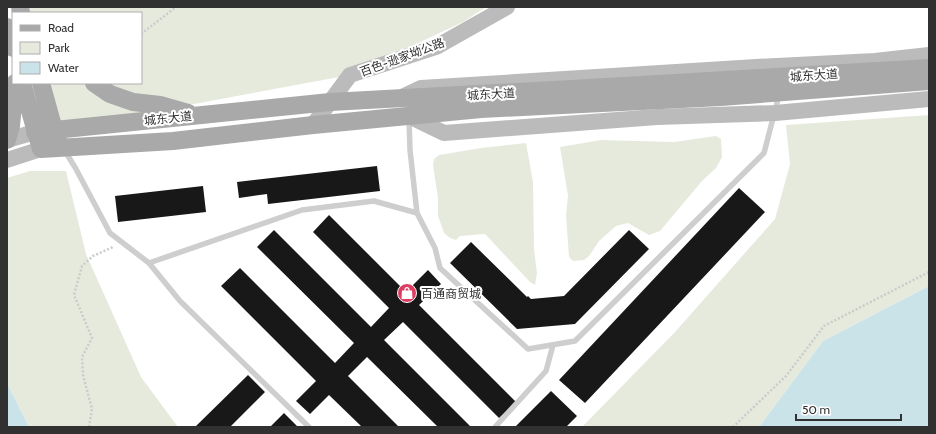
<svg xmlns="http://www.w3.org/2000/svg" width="936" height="434" font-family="Cabin,'Noto Sans SC',sans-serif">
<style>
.green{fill:#e6eadd}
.water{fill:#cae3e9}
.building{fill:#181818}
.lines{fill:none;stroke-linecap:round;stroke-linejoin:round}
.path{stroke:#cbcbcb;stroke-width:2.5;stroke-dasharray:2 2;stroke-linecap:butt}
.lane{stroke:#cecece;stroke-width:5.5}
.secondary{stroke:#bbb;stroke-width:16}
.primary{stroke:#a9a9a9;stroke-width:18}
.labels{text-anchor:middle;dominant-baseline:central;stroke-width:4;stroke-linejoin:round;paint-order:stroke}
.street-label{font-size:12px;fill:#313131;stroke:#fff}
.poi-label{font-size:12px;fill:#313131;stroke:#fff;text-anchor:start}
</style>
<rect width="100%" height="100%" fill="#fff"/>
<path class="green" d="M24,7h462l-23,15 -113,53 -296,55 -12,-47h99v-70h-115z
M929,115v171l-106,55 -64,86h-177l93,-95 100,-113 15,-55 -4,-39z
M716,136l5,3 1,18 -6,11 -14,13 -42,50 -11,4 -21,-12 -12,3 -17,15 -10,15 -5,4 -11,1 -4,-4 -3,-42 2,-19 -8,-49 41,-7 73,2z
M526,143l7,39 1,67 3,24 -2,12 -5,-3 -45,-48 -25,2 -4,4 -6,-2 -6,-5 -6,-17v-18l-5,-33 1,-6 5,-4 42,-7z
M30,171h36l20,83 55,123 37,50h-149l-22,-44v-205z"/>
<path class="water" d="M929,286v141h-170l64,-86z
M7,383l22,44h-22z"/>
<path class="building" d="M377,166l3,25 -112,13 -1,-10 -28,4 -2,-16z
M203,186l3,26 -88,10 -3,-26z
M739,188l26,24 -180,191 -26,-23z
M329,215l77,77 22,-22 13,14 -22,21 97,97 -17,16 -96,-96 -19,18 87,87h-33l-71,-70 -19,19 51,51h-37l-33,-32 -19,19 -14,-13 20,-20 -95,-95 19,-18 95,95 19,-20 -97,-96 17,-17 97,97 18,-19 -76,-76z
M629,230l20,19 -74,75 -58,5 -67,-66 21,-21 56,55 1,-1 3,3 33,-3z
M248,375l17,17 -35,35h-35z
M551,391l26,25 -11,11h-51z
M284,413l14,14h-28z"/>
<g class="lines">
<path class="path" d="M141,34l35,-27
M89,427l3,-18 -9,-34 -1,-18 10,-19 -18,-43 8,-29 11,-10 20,-9
M733,427l53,-51 38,-50 105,-54"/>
<path class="lane" d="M65,151l11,18 34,64 39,30 153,-53 72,-9 43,12 -7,-63 -1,-31
M417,213l18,35 5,20 88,81 47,-8 189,-188 15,-58
M149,263l31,38 129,126
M495,427l51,-56 7,-26"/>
<path class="secondary" d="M402,97l19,-9 335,-21 119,-6 54,-6
M409,116l35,17 213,-16 118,-4 154,-14
M313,125l37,-50 86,-28 71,-40
M7,140l28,-8
M7,160l34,-11"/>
<path class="primary" d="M20,7l1,6
M7,27l6,21
M22,83l19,66 132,-8 140,-16 168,-16 240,-12 208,-16
M41,83l13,47 4,9
M94,83l16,11 23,8 27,3 28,8
M35,132l295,-30 242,-13 357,-21
M7,140l4,-14 4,-43"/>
</g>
<defs>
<symbol id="shop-disc" viewBox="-11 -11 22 22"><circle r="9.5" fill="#dd3d63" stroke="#fff"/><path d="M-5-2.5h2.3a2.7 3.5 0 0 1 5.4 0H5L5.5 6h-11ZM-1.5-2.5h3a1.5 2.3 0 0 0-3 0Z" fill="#fff"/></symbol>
</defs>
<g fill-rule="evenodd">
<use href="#shop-disc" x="396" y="282" width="22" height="22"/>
</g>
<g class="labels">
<g class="street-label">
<text transform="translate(402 57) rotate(-20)">百色-逊家坳公路</text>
<text transform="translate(814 75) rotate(-4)">城东大道</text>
<text transform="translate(491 94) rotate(-3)">城东大道</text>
<text transform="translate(168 118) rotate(-6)">城东大道</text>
</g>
<g class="poi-label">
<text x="421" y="293">百通商贸城</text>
</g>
</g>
<rect width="936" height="434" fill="none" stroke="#313131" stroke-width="16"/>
<rect x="12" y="12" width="130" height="72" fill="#ffffff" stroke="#adadad"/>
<rect x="20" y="25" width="20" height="6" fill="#a9a9a9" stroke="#adadad"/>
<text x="48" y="32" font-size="12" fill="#313131">Road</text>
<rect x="20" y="42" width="20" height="12" fill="#e6eadd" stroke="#adadad"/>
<text x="48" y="52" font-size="12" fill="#313131">Park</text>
<rect x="20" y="62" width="20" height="12" fill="#cae3e9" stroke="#adadad"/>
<text x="48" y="72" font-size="12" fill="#313131">Water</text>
<path d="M796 414v6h105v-6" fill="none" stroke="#313131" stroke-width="2"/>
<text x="802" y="414" font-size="12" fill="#313131" stroke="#ffffff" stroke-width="3" paint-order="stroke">50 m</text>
</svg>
